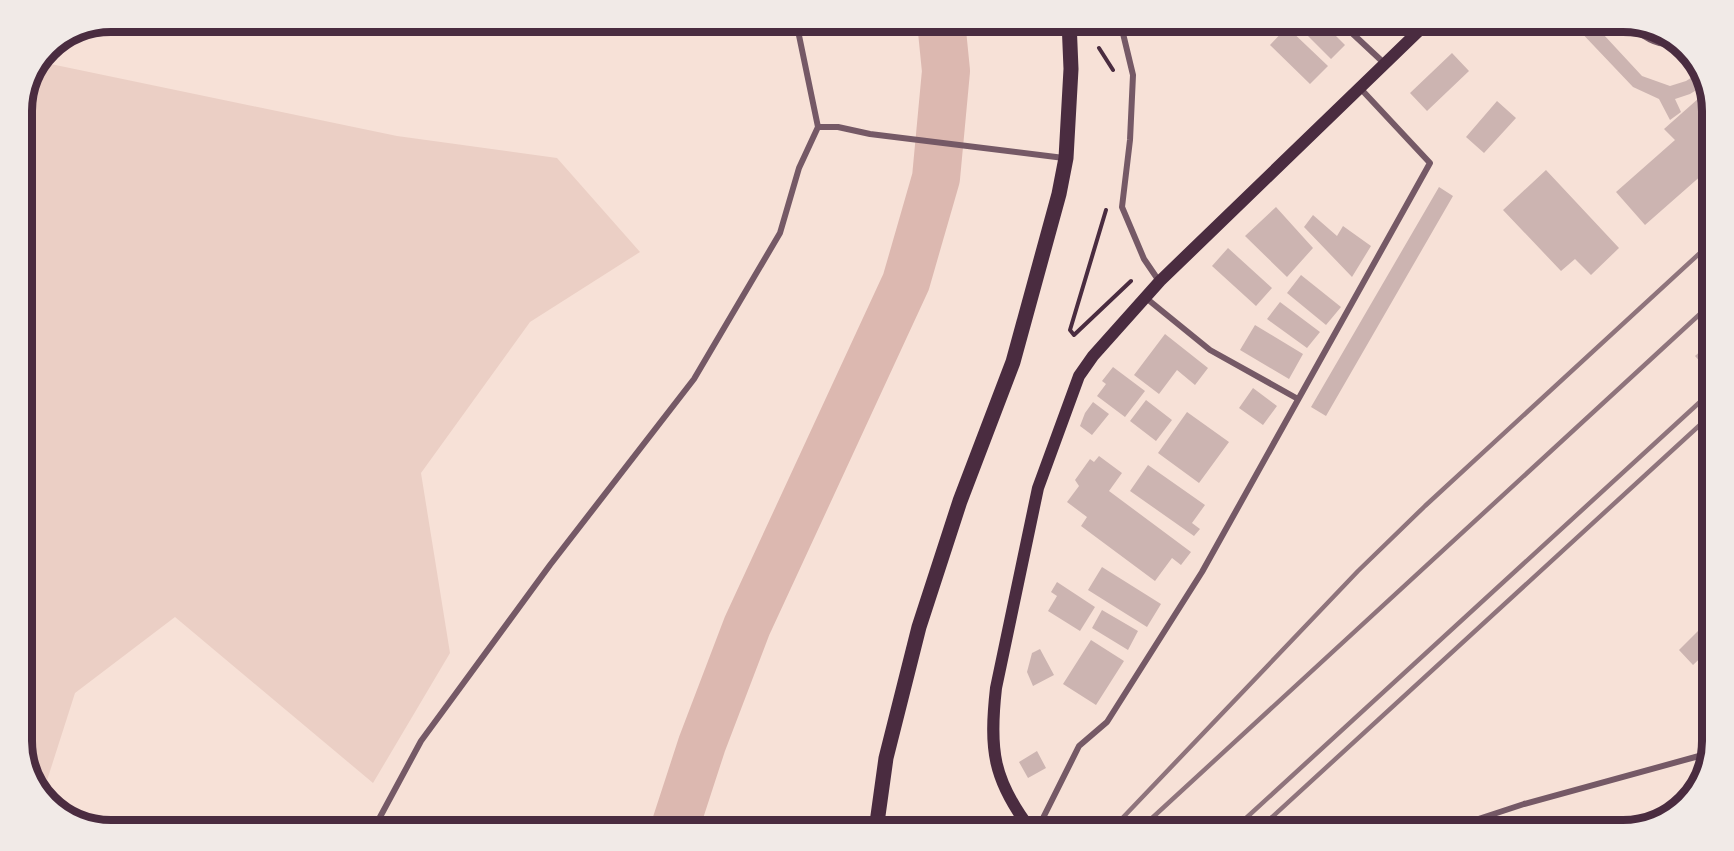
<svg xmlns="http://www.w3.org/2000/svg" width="1734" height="851" font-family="Helvetica,sans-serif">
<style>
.green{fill:#ebcfc5}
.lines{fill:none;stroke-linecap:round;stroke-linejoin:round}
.river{stroke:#dcb8b0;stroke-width:48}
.building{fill:#ccb4b1}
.path{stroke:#4a2c40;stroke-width:4}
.service{stroke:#755966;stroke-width:4.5}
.minor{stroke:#755966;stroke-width:6}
.secondary{stroke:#4a2c40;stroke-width:12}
.primary{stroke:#4a2c40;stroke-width:15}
.rail{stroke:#8f747c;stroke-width:4.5}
.rim{fill:none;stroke:#4a2c40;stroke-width:8}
</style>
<rect width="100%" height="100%" fill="#f7e1d7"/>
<path class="green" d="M41,62l356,74 160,22 83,94 -110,70 -109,151 29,180 -77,130 -198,-166 -100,76 -33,103 -6,-5 -15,-44v-642z"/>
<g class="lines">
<path class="river" d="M674,830l28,-86 45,-118 159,-344 30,-104 10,-107 -5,-50"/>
</g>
<path class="building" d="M1293,21h28l24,24 -14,14z
M1582,21h9l51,55 28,10 16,-5 16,-10 4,13 -16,10 -15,5 6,13 -11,8 -11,-21 -26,-12 -57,-60z
M1287,27l41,39 -18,18 -40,-39z
M1452,53l17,18 -42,40 -17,-18z
M1708,90l5,15v65l-7,6 -3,-2 -58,51 -29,-33 59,-52 -11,-11z
M1497,101l19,17 -32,35 -18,-16z
M1546,170l73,78 -28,27 -16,-16 -14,12 -58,-61z
M1439,187l14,9 -127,220 -15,-9z
M1276,207l37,41 -26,29 -42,-41z
M1313,215l24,21 6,-10 28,20 -19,31 -48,-50z
M1228,248l44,40 -16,18 -44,-40z
M1301,275l40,32 -15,18 -39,-32z
M1280,302l40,30 -13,16 -40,-29z
M1255,325l48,29 -14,25 -49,-29z
M1165,334l43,34 -13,17 -18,-15 -18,24 -25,-19z
M1713,340v36l-18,-20z
M1113,367l32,24 -20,26 -28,-21 9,-12 -4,-3z
M1253,388l24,18 -14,19 -24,-17z
M1146,400l26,20 -16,21 -26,-20z
M1093,402l16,12 -17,21 -12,-9 5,-13z
M1187,412l42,30 -30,41 -41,-30z
M1099,456l23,17 -13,18 82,61 -10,13 -9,-7 -17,23 -74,-55 6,-9 -20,-15 12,-16 -4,-6 15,-21 4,3z
M1148,465l57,40 -13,18 8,6 -6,7 -64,-45z
M1102,567l59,37 -14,23 -59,-37z
M1057,582l38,25 -15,24 -32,-20 9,-15 -6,-4z
M1102,610l36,21 -10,19 -36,-22z
M1707,622l6,7v17l-20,19 -14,-15z
M1091,640l33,21 -28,44 -33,-21z
M1040,649l14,26 -21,11 -6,-14 5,-19z
M1037,751l9,17 -18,10 -9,-16z
M1670,804l5,9 -2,2 -42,13 -1,-2z"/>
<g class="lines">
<path class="path" d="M1099,48l14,22
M1106,210l-36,120 4,5 57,-54"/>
<path class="service" d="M1626,22c16,15 30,26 52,22"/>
<path class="minor" d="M796,21l22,106
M1120,21l13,54 -3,65 -8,67 22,52 15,22
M1339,21l45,42
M818,127h20l32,7 194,24
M1146,298l64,52 88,49
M373,830l48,-89 129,-176 144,-186 86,-146 19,-65 19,-41
M1037,830l42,-84 28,-24 95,-150 228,-409 -70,-75
M1445,830l79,-26 186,-51"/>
<path class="secondary" d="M1031,830c-38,-50 -42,-80 -35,-142l42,-200 41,-112 14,-20 67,-75 269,-260"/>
<path class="primary" d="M876,830l10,-72 33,-131 41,-126 53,-139 46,-168 7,-36 5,-89 -2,-48"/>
<path class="rail" d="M1111,830l247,-259 67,-65 288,-265
M1139,830l574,-528
M1233,830l480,-440
M1258,830l455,-417"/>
</g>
<path d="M0 0H1734V851H0ZM111 32H1623A79 79 0 0 1 1702 111V741A79 79 0 0 1 1623 820H111A79 79 0 0 1 32 741V111A79 79 0 0 1 111 32Z" fill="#f1eae7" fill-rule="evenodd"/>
<path class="rim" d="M111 32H1623A79 79 0 0 1 1702 111V741A79 79 0 0 1 1623 820H111A79 79 0 0 1 32 741V111A79 79 0 0 1 111 32Z"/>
</svg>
